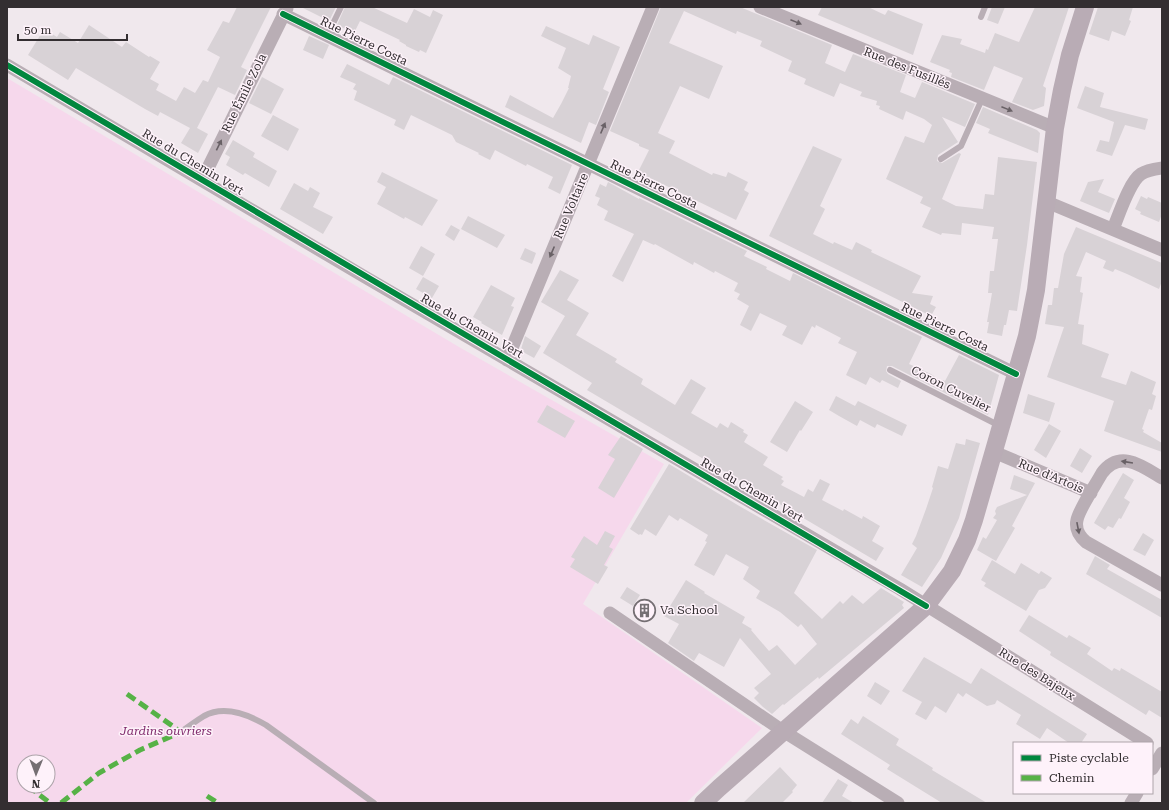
<svg xmlns="http://www.w3.org/2000/svg" width="1169" height="810" font-family="'Roboto Serif',serif">
<style>
.green{fill:#f6d8ec;fill-rule:evenodd}
.building{fill:#d8d2d6}
.lines{fill:none;stroke-linecap:round;stroke-linejoin:round}
.service{stroke:#b9aeb5;stroke-width:6}
.minor{stroke:#b9aeb5;stroke-width:13}
.secondary{stroke:#b9acb5;stroke-width:18}
.quiet{stroke:#56b246;stroke-width:5;stroke-dasharray:10 5;stroke-linecap:butt}
.cycleway-casing{stroke:#fef2fa;stroke-width:8}
.cycleway{stroke:#00873e;stroke-width:6}
.oneway{fill:#696166}
.labels{text-anchor:middle;dominant-baseline:central;stroke-width:3;stroke-linejoin:round;paint-order:stroke}
.street-label{font-size:12px;fill:#332e31;stroke:#fef2fa}
.poi-label{font-size:12px;fill:#332e31;stroke:#fef2fa;text-anchor:start}
.park-label{font-size:12px;font-style:italic;fill:#812c6d;stroke:#fef2fa}
</style>
<rect width="100%" height="100%" fill="#f0e8ed"/>
<path class="green" d="M7,78l452,269 205,117 -81,140 179,124 -76,75h-679zM24,762h24v24h-24z"/>
<path class="building" d="M237,7h34l-30,60 6,3 -12,25 -17,-8 -21,41 11,6 -10,19 -17,-10 9,-15 -30,-16 -2,4 -13,-7 -69,-41 -8,12 -40,-25 16,-26 13,8 3,-5 18,11 11,-18 33,22 4,-5 23,15 1,-1 10,6 -10,17 9,5 -3,6 20,11 8,-14 11,6 8,-13 5,2 12,-25 -13,-7 16,-29 6,2z
M301,7h35l-7,14z
M345,7h27l35,16 7,-14 16,8 3,-7 10,5 -17,38 -6,-3 -1,2 -13,-6v-1l-7,-4 1,-1 -40,-19 -6,12 -17,-8z
M661,7h79l92,38 -7,18 20,9 8,-18 53,21 -6,17 15,6 7,-16 53,22 -10,23 -23,-10 16,25 -20,13 -1,6 5,2 17,-10 2,1 -19,45 14,7 27,3 2,-15 9,1 4,-38 39,5 -10,83 -10,66 -8,-1 -3,15h-2l-2,11 -15,-3 2,-11h-2l5,-29h-4l2,-22h4l4,-32h-6l2,-12 -32,-4 -1,12 -19,-2 -1,2 -19,-8 9,-19 -11,-5 3,-6 -37,-18 19,-43 19,7 8,-18 -8,-6 -18,-8 -3,9 -24,-11 1,-3 -4,-1 1,-4 -17,-5 2,-4 -22,-9 -6,14 -30,-13 2,-5 -18,-8 4,-10 -32,-15 2,-5 -25,-10 -1,3 -52,-23 -15,32 54,23 -14,33 -29,-13 -22,47 17,8 -6,12 43,22 1,-2 13,4 2,-5 20,10 -4,8 5,3 -13,27 -98,-48 11,-22 -10,-4v-2l-29,-13z
M822,7h46l17,8 3,-5 35,14 -10,31 -95,-40z
M992,7h13l-7,17 -11,-4z
M1035,7h34l-26,79 3,2 -2,18 -11,4 -21,-8 11,-24 -29,-12 -10,24 -33,-13 1,-4 -3,-1 1,-2 -20,-8 12,-27 20,4 -2,5 25,9 1,-4 2,1 7,-17 24,9z
M1098,7h35l-4,13 2,1 -6,15 -13,-5 -3,10 -20,-7z
M546,26l43,19 4,-10 27,12 -17,42 6,3 -13,33 -7,-3 -8,21 -76,-36 5,-12 43,23 8,-14 8,-16h-1l3,-12 -13,-8 8,-20 -25,-12z
M309,36l20,9 -6,14 -20,-9z
M347,64l42,21 4,-8 179,88 -12,29 -12,-6 5,-11 -26,-13 -1,2 -31,-16 -5,10 -12,-6 1,-1 -23,-11 -4,-7 -41,-20 -7,15 -10,-5 2,-5 -42,-20 3,-9 -4,-2 3,-5 -16,-7z
M262,77l22,12 -13,25 -22,-11z
M1085,86l19,7 -4,14 48,12 -3,11 -20,-5 -13,31 -16,-5 4,-11 9,2 5,-20 -37,-14z
M983,107l54,23 3,3 -2,20 -50,-20 2,-4 -14,-6z
M273,115l26,14 -11,22 -27,-15z
M233,140l22,13 -2,4 24,14 -8,16 -24,-14 -2,2 -17,-10 4,-8 -5,-3z
M813,146l29,13 -22,47 5,3 -12,25 20,10 1,-2 18,8 4,-8 16,8 -1,2 50,24 -9,17 21,3 -3,8 6,3 -5,9 -162,-80z
M382,172l56,28 -16,26 -17,-9 -1,2 -27,-15 9,-17 -9,-5z
M1104,179l-6,13 17,7 -6,14 -29,-12 8,-19z
M608,182l31,17v-1l108,53 -3,5 23,11 -1,2 24,12 3,-8 129,64 -13,27 22,10 11,8 1,-2 2,1 14,-26 40,20 -11,40 -96,-49h-5l-1,5 2,3 13,7 -3,7 -16,-8 -2,3 -10,-6 -4,8 -20,-10 11,-23 -19,-9 3,-5 -25,-13 -1,3 -3,-2 -10,19 -20,-10 5,-9 -27,-13 -9,18 -11,-6 9,-19 -12,-7 3,-5 -6,-3 4,-8 -23,-12 -1,2 -20,-11 -1,3 -38,-21 -1,1 -11,-5 -20,42 -11,-6 22,-42 -30,-14 4,-9 -11,-6 3,-7 -5,-2 5,-12 6,3z
M294,183l14,8 2,-4 10,6 -7,14 20,10 -10,17 -43,-25z
M1141,196l6,3 1,-2 14,6v11l-3,8 -19,-8 1,-2 -6,-3z
M468,216l37,19 -8,13 -36,-19z
M451,225l9,5 -6,11 -9,-6z
M1076,227l86,36v18l-3,8 -32,-15 -12,-5 -2,3 -10,-4 3,-7 -20,-9 -10,24 6,1 -2,15 3,1 -5,31 6,1 -2,19 27,10 -8,23 25,8 5,-14 25,11 -4,12 4,2 -4,14 -3,-1 -7,20 2,1 -1,2 19,11v9l-58,-21 10,-30 -67,-24 17,-50 -19,-3 3,-19h4l2,-17h4l6,-34z
M421,246l14,8 -12,22 -14,-8z
M525,248l11,5 -4,11 -12,-5z
M560,270l19,10 -12,20 22,13 -13,22 41,24 -2,3 28,17 -2,5 34,21 16,-26 15,9 -15,25 26,15 3,-5 8,5 3,-6 13,8 -1,2 5,3 -4,7 24,15 -5,8 20,12 -2,2 3,2 -3,4 23,12 4,-8 5,3 7,-13 10,5 -8,16 21,11 1,-2 18,10 1,-3 17,10 -8,15 12,7 -8,13 -289,-171 5,-7 -49,-30 22,-37 -24,-14z
M423,277l16,9 -7,12 -16,-9z
M491,285l24,13 -4,8 3,1 -12,28 -21,-12 1,-1 -9,-5z
M525,336l16,10 -7,12 -11,-6 -2,-3z
M1028,394l27,9 -6,19 -26,-9z
M836,396l19,10 3,-5 49,24 -5,11 -25,-12 -2,4 -15,-8 -3,6 -18,-10 -10,-6z
M795,401l18,11 -12,19 -1,-1 -13,22 -17,-10z
M547,405l28,16 -10,17 -28,-16z
M1049,424l12,7 -15,27 -12,-8z
M621,436l22,13 -29,49 -16,-10 17,-29 -7,-4z
M966,439l14,4 -21,75 -18,40 -19,29 -21,-12 16,-27 -5,-4 4,-8 10,-27 7,-21 -1,-1 6,-21 10,3 8,-26 9,2z
M1080,448l12,8 -10,17 -12,-7z
M669,464l72,43 76,43 -23,43 28,26 18,-18 3,3 9,-9 11,9 18,-16 23,14 -2,3 2,3 -85,71 -1,-2 -34,28 -1,-1 -11,10 -9,-7 -9,-9 5,-5 -5,-5 17,-14 -31,-36 -16,29 -25,-14 -5,8 -26,-18 11,-19 -15,-8 22,-36 19,12 -1,1 41,24 -3,6 10,6 -1,1 18,21 8,-6 18,20 22,-21 -16,-20 -3,3 -18,-15 -24,-14 4,-7 -17,-12 6,-12 -23,-13 -12,22 -20,-11 13,-23 -2,-1 3,-6 -28,-17 -2,3 -9,-6 -13,21 -11,-7 -3,6 -2,-1 -1,1 -9,-6z
M1123,473l11,7 -10,18 6,4 -9,17 -2,-1 -6,10 -5,-2 -3,4 -11,-7z
M1014,475l21,8 -23,43 3,2 -19,33 -19,-11 6,-13 3,2 11,-19 -4,-2 3,-4 -1,-3 2,-4 30,-12 -17,-6z
M605,531l10,5 -6,11 4,2 -9,16 4,2 -10,17 -28,-17 5,-8 -4,-2 13,-21 13,9z
M1143,533l11,7 -9,16 -12,-6z
M1095,556l15,9 -3,4 55,31v18l-76,-44z
M992,560l23,14 6,-11 18,11 2,-3 11,7 -7,10 -6,2 -13,21 -42,-25 2,-3 -5,-3z
M627,587l13,8 -7,11 -13,-8z
M1029,615l38,23 2,-3 22,13 -4,6 25,17 2,-3 6,3 1,-3 41,24v26l-13,-8 -3,5 -96,-60 1,-3 -32,-21z
M924,657l47,27 10,-16 106,66 -6,9h-12l-22,-15 -7,11 -24,-15 5,-9 -24,-15 -2,4 -8,2 -21,-13 -3,4 -5,-4 -12,20 -11,-7 -9,14 -11,-6 7,-12 -20,-11z
M875,682l15,9 -9,14 -14,-9z
M863,716l36,23 -3,6 37,23 -1,2 55,33h-45l-55,-34 3,-4 -49,-31 10,-15 7,5z
M780,767l17,18 -5,6 1,1 -11,11h-39z
M838,779l10,6 -6,11 12,7h-32z"/>
<g class="lines">
<path class="service" d="M981,17l4,-10
M327,36l14,-29
M941,159l20,-13 21,-47
M890,370l110,56
M181,732c8,-6 15,-11 23,-16 20,-11 45,-1 62,9l108,78"/>
<path class="minor" d="M760,7l295,121
M283,14l733,360
M7,65l358,212 535,312 247,154
M202,180l85,-172
M1047,202l115,48
M1113,229c6,-14 16,-47 28,-55 6,-4 14,-5 21,-6
M507,360l146,-353
M994,452l97,41
M1162,478c-20,-12 -42,-29 -60,-5 -6,11 -23,36 -25,47 -2,9 2,16 9,22l76,43
M610,613l173,118 115,72
M1152,769l10,-16
M1131,803l6,-10"/>
<path class="secondary" d="M703,803l16,-15 207,-182 26,-35 15,-31 7,-20 53,-184 9,-46 19,-162 7,-38 8,-35 15,-48"/>
<path class="quiet" d="M127,694l54,38
M28,786l22,17
M207,796l11,7
M61,803l38,-30 41,-23 41,-18"/>
<defs>
<path id="cycleway" d="M283,14l733,360
M7,65l919,541"/>
</defs>
<use href="#cycleway" class="cycleway-casing"/>
<use href="#cycleway" class="cycleway"/>
</g>
<defs><path id="oneway-solid" d="M-6-.8H1V-3.2L6.5 0L1 3.2V.8H-6Z"/></defs>
<g class="oneway">
<use href="#oneway-solid" transform="translate(796 22) rotate(22)"/>
<use href="#oneway-solid" transform="translate(1007 109) rotate(22)"/>
<use href="#oneway-solid" transform="translate(603 128) rotate(-67)"/>
<use href="#oneway-solid" transform="translate(219 145) rotate(-64)"/>
<use href="#oneway-solid" transform="translate(552 252) rotate(113)"/>
<use href="#oneway-solid" transform="translate(1127 462) rotate(-171)"/>
<use href="#oneway-solid" transform="translate(1078 528) rotate(79)"/>
</g>
<defs>
<symbol id="building-ring" viewBox="-11 -11 22 22"><circle r="9.5" fill="#fef2fa" stroke="#756f73" stroke-width="1.5"/><path d="M-4-6H4V6H1V3H-1V6H-4ZM-2.5-4.3h1.7v1.8h-1.7ZM.8-4.3h1.7v1.8H.8ZM-2.5-1h1.7V.8h-1.7ZM.8-1h1.7V.8H.8Z" fill="#756f73"/></symbol>
</defs>
<g fill-rule="evenodd">
<use href="#building-ring" x="632" y="598" width="25" height="25"/>
</g>
<g class="labels">
<g class="street-label">
<text transform="translate(364 41) rotate(26)">Rue Pierre Costa</text>
<text transform="translate(907 68) rotate(22)">Rue des Fusillés</text>
<text transform="translate(244 93) rotate(-64)">Rue Émile Zola</text>
<text transform="translate(193 162) rotate(31)">Rue du Chemin Vert</text>
<text transform="translate(654 184) rotate(26)">Rue Pierre Costa</text>
<text transform="translate(571 206) rotate(-67)">Rue Voltaire</text>
<text transform="translate(472 326) rotate(30)">Rue du Chemin Vert</text>
<text transform="translate(945 327) rotate(26)">Rue Pierre Costa</text>
<text transform="translate(951 389) rotate(27)">Coron Cuvelier</text>
<text transform="translate(1051 476) rotate(23)">Rue d'Artois</text>
<text transform="translate(752 490) rotate(30)">Rue du Chemin Vert</text>
<text transform="translate(1037 674) rotate(32)">Rue des Bajeux</text>
</g>
<g class="poi-label">
<text x="660" y="610">Va School</text>
</g>
<g class="park-label">
<text x="166" y="731">Jardins ouvriers</text>
</g>
</g>
<rect width="1169" height="810" fill="none" stroke="#332e31" stroke-width="16"/>
<rect x="1013" y="742" width="140" height="52" fill="#fef2fa" stroke="#ada4aa"/>
<rect x="1021" y="755" width="20" height="6" fill="#00873e" stroke="#ada4aa"/>
<text x="1049" y="762" font-size="12" fill="#332e31">Piste cyclable</text>
<rect x="1021" y="775" width="20" height="6" fill="#56b246" stroke="#ada4aa"/>
<text x="1049" y="782" font-size="12" fill="#332e31">Chemin</text>
<g transform="translate(36 774) rotate(181)"><circle r="19" fill="#fef2fa" stroke="#ada4aa"/>
<path d="M0-3L7 15L0 10L-7 15Z" fill="#756f73"/>
<text y="-6" font-size="11" font-weight="bold" text-anchor="middle" fill="#332e31">N</text>
</g>
<path d="M18 34v6h109v-6" fill="none" stroke="#332e31" stroke-width="2"/>
<text x="24" y="34" font-size="12" fill="#332e31" stroke="#fef2fa" stroke-width="3" paint-order="stroke">50 m</text>
</svg>
